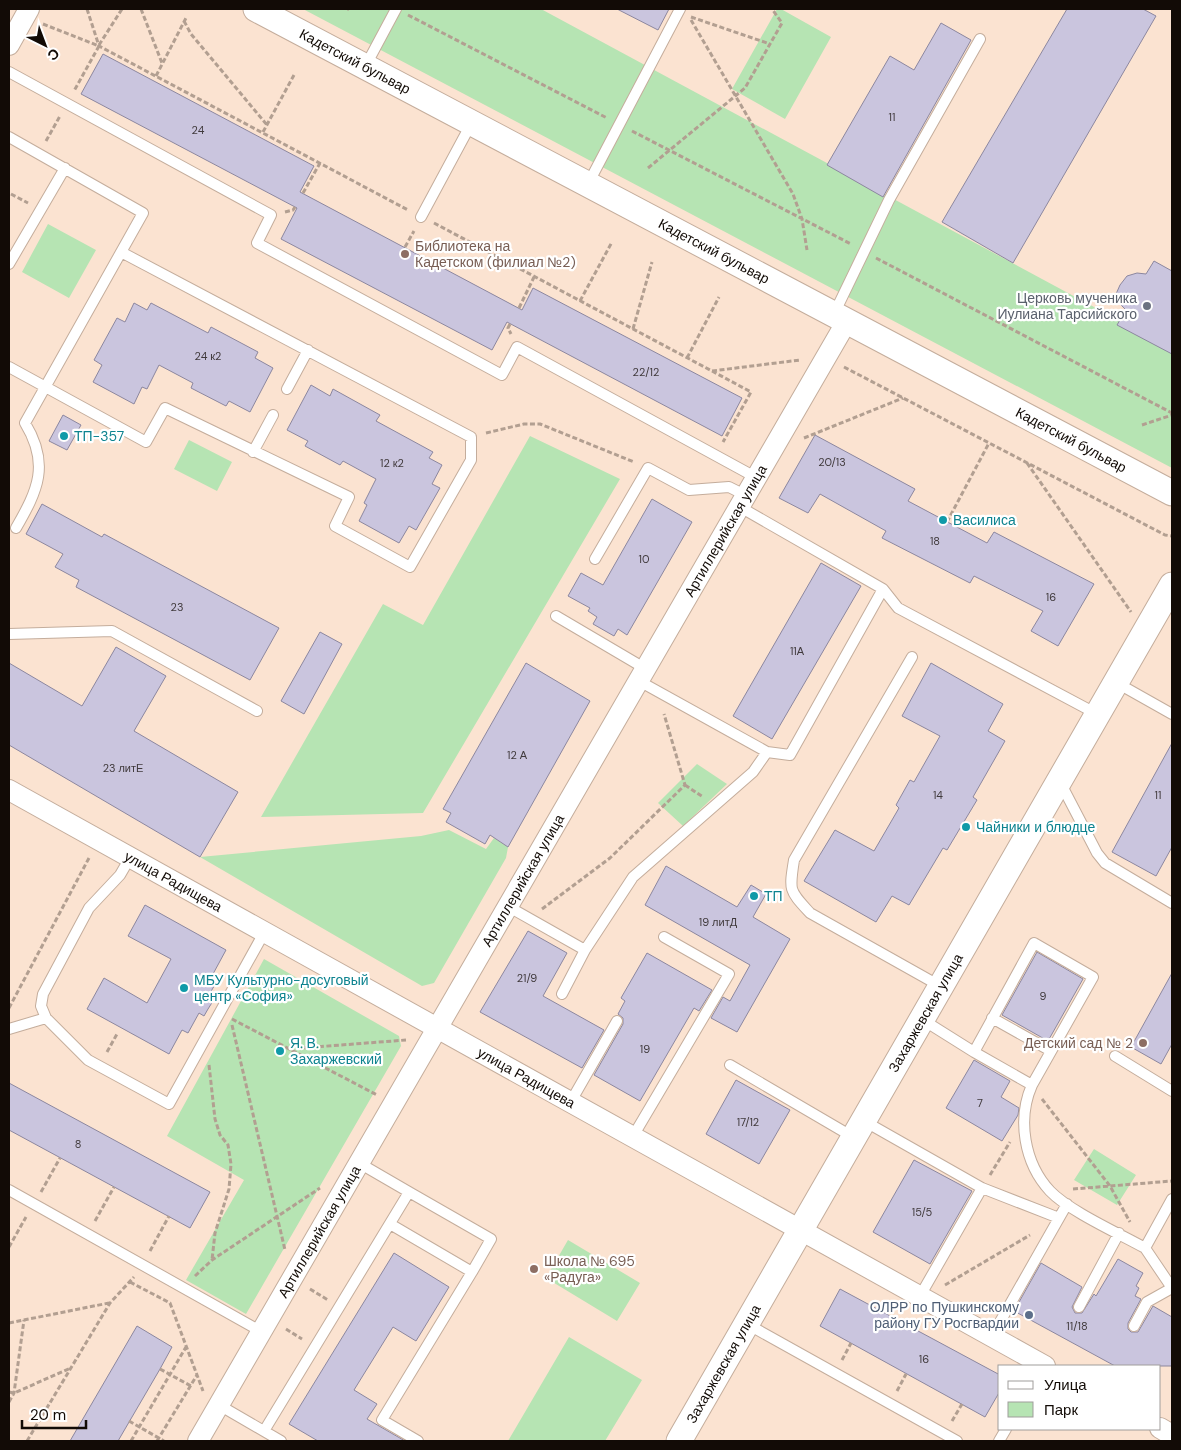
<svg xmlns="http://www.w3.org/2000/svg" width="1181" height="1450" font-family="'DM Sans',sans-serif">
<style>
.green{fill:#b6e4b3}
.building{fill:#cac5de;stroke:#8c879f}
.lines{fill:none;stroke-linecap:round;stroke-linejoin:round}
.service-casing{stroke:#c4ad9c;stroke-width:12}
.minor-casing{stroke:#c4ad9c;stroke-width:22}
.tertiary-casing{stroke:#c4ad9c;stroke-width:27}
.path{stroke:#b29f91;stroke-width:3;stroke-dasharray:5 2.5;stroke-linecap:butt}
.service{stroke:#fff;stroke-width:10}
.minor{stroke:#fff;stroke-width:20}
.tertiary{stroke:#fff;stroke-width:25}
.education-dot{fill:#8d6e63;stroke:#fff;stroke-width:2}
.worship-dot{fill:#6b7280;stroke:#fff;stroke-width:2}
.culture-dot{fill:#0f9aa8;stroke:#fff;stroke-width:2}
.service-dot{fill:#5c6f8a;stroke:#fff;stroke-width:2}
.labels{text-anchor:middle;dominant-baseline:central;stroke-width:4.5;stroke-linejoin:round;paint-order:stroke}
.number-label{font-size:11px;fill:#403a3c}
.street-label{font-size:14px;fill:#120b06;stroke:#fff}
.education-label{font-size:14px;fill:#785e54;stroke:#fff;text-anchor:start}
.worship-label{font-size:14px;fill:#5b616d;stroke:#fff;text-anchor:end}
.culture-label{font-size:14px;fill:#0d838f;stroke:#fff;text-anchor:start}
.service-label{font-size:14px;fill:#4e5e75;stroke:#fff;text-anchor:end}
</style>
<rect width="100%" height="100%" fill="#fbe3d1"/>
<path class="green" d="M303,9h238l631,340v119z
M777,9h4l50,28 -46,82 -53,-30z
M48,224l48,26 -27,48 -47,-26z
M530,436l90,43 -197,334 -162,4 122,-213 40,21z
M189,440l43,22 -15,29 -43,-22z
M697,764l30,20 -44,42 -25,-23z
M449,830l37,19 8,-11 14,9 -2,11 -72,125 -12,3 -222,-129 221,-21z
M264,959l135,77 2,10 -155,268 -60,-34 58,-100 -77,-44z
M1094,1149l42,26 -19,30 -43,-25z
M568,1240l72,43 -23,38 -71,-43z
M569,1337l73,43 -37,61h-97z"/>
<path class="building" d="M617,9h52l-11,21z
M1067,9h76l13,7 -143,247 -71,-41z
M941,23l30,17 -88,157 -56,-32 63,-109 24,14z
M103,54l211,112 -14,26 222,118 11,-22 209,110 -20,38 -215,-114 -15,28 -211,-111 16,-31 -216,-114z
M1154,261l18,10v83l-55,-29 9,-15 -8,-8 -2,-8 4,-9 7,-9 10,-3 9,1z
M134,303l13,7 4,-7 57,30 3,-6 47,25 -3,6 18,10 -23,44 -21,-11 -3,5 -35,-18 2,-5 -34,-18 -12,24 -5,-2 -8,17 -41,-22 9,-17 -8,-5 23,-42 8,4z
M311,385l19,11 3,-7 47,26 -4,6 57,31 -4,6 13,7 -10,19 8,4 -24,42 -7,-4 -10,17 -40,-22 8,-16 -3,-2 12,-24 -33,-18 -3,4 -35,-19 3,-5 -21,-11z
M63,415l18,10 -14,25 -18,-9z
M815,435l100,54 -7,12 79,42 7,-11 100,52 -36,62 -27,-15 12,-20 -69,-35 -4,7 -88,-45 4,-7 -66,-37 -12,19 -29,-15z
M652,499l40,23 -65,113 -9,-6 -4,7 -21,-12 4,-7 -9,-6 2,-3 -22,-12 13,-23 22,12z
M42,504l60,33 2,-3 175,94 -29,52 -174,-93 3,-7 -24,-13 8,-13 -37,-20z
M821,563l40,23 -89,153 -39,-23z
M320,632l22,12 -38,70 -23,-13z
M116,647l50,29 -32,55 104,61 -38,65 -191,-112v-82l73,43z
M526,663l64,38 -82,146 -18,-12 -5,9 -39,-22 5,-9 -8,-4z
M931,663l72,41 -15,27 17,10 -32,56 4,3 -30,50 -4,-2 -34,57 -17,-9 -16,26 -72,-41 31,-51 39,21 25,-43 -3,-3 14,-25 4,2 26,-46 -38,-20z
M1172,743v104l-16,29 -44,-24z
M666,866l71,41 14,-22 15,9 -13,23 37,22 -53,93 -26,-14 12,-21 7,4 20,-36 -105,-60z
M145,905l81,45 -13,24 6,4 -12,20 6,3 -5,8 -4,7 -5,-3 -11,20 -6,-3 -13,24 -82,-45 17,-31 43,25 24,-44 -43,-23z
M528,931l39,22 -24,43 61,34 -22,38 -102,-56z
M1037,952l46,27 -35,62 -46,-26z
M647,953l65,37 -13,21 -5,-3 -54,93 -46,-26 29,-51v-6l-5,-4 7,-13 -4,-3z
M1172,973v71l-11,20 -30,-17z
M974,1060l36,21 -9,16 18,11 -1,7 -16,26 -56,-33z
M736,1080l54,30 -31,54 -53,-30z
M9,1083l201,109 -20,36 -181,-98z
M914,1160l58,31 -42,73 -57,-32z
M394,1253l55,34 -33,54 -23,-14 -39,63 23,14 -10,15 38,22h-87l-29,-17z
M1118,1259l25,14 -7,13 3,2 -4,8 6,3 -13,24v6l3,3h7l15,-26 19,11v49h-57l-101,-55 27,-48 41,24 -10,20 3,6h7l12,-19 2,2z
M840,1289l160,86v16l-15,26 -165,-91z
M137,1326l35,21 -12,22 -42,72h-48z"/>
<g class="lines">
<defs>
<path id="service" d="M365,67l31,-58
M9,72l262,143 -14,28 245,132 15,-28 240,131
M9,137l134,76 -118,210c25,41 13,67 -9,105
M588,184l92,-175
M421,217l50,-93
M9,264l56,-96
M834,314l55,-114 91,-161
M9,367l137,75 19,-34 184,89 -14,29 75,41 61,-107v-23l-350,-185
M287,389l21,-39
M253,452l20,-37
M740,507l143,82 15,19 199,106
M595,559l53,-91 41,22 40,-3 18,9
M556,616l90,53
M9,634l103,-3 145,80
M912,657l-118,203c-5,31 -5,30 16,53l130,73
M639,681l128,71
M1117,683l55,31
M1060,782l37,71 8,10 67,40
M131,856l-11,19 -31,33 -46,86 -2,12 5,12 42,42 81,44 96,-173
M509,907l76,43
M562,994l23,-44 48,-73 120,-105 14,-20 23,3 93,-166
M992,1018l59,33
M923,1020l51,32 60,-109 59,34 -61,108
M9,1029l37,-11
M974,1052l58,33c-15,34 -8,78 18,106 19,20 70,43 95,57
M1115,1056l57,35
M730,1065l123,72
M570,1103l47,-82
M864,1121l118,67 -62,108
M632,1138l97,-164 -65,-37
M982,1188l77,30
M9,1190l253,142
M1172,1199l-27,49 27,40
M390,1224l82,48 19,-33 -82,-47
M1079,1307l40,-74
M747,1324l210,117
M1134,1326l13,-24 25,-14
M992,1336l75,-132
M219,1405l62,36
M264,1431l145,-239 -50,-29
M418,1441l-36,-21 90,-148
M999,1441l7,-12"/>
<g id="minor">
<path d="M9,45l20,-36"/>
<path id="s1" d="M9,790l1036,576"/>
<path d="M1160,1428l12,7"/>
<path id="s2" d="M198,1441l649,-1120"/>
</g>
<g id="tertiary">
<path id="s3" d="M256,9l916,484"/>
<path id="s4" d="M679,1441l493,-856"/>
</g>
</defs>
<use href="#service" class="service-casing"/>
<use href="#minor" class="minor-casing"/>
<use href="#tertiary" class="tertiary-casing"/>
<path class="path" d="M87,9l12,37 309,164
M141,9l21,54
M347,10l1,-1
M408,15l199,103
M691,17l79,27
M691,20l102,174 9,25 5,31
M184,21l7,13 76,91
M43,24l56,22 -25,45
M99,45l23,-36
M156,76l30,-58
M632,131l219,113
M263,132l31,-57
M46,141l14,-25
M648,168l97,-80 37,-65 -10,-14
M303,193l17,-30
M11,194l17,9
M285,212l8,-2 2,-3
M434,223l278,148 88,-11
M405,247l9,-16
M876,258l296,155
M580,301l32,-59
M519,308l15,-31
M510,324l-2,4 3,6
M633,329l19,-67
M687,358l32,-61
M844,367l321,168 7,1
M712,371l39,21 -28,50
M1142,425l30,-10
M486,433l38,-9h16l94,38
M804,438l99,-40
M1027,463l104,149
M947,522l42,-79
M685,785l18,12
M542,909l68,-51 75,-73 -21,-71
M9,1008l80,-150
M232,1019l145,76
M232,1025l53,225
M289,1049l117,-9
M107,1052l10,-18
M209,1065l6,54 5,16 8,10 3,19 -2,25 -14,44 -3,27
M1042,1099l68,87 20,36
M990,1175l20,-33
M1073,1189l99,-8
M41,1192l19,-34
M95,1221l19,-34
M9,1247l17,-30
M150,1251l19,-35
M195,1276l17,-16 108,-72
M130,1282l40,21 33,88
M945,1285l85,-50
M310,1289l18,11
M9,1323l100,-20
M286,1329l16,10
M842,1360l9,-17
M160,1369l31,17
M897,1391l9,-17
M9,1392l5,1 57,-25
M9,1402l5,-9 10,-73
M129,1421l35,20
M952,1421l10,-17
M27,1441l83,-138 24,-26
M131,1441l55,-94
M157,1441l40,-66"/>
<use href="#service" class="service"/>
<use href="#minor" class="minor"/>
<use href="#tertiary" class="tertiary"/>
</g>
<g class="education-dot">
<circle cx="405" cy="254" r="5"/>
<circle cx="1143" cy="1043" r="5"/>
<circle cx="534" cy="1269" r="5"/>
</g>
<circle class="worship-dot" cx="1147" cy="306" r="5"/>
<g class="culture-dot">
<circle cx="64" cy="436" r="5"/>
<circle cx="943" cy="520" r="5"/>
<circle cx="966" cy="827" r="5"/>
<circle cx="754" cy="896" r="5"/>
<circle cx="184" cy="988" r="5"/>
<circle cx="280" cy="1051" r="5"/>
</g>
<circle class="service-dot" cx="1029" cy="1315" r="5"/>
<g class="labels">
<g class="number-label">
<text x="892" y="117">11</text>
<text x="198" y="130">24</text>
<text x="208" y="356">24 к2</text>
<text x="646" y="372">22/12</text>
<text x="832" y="462">20/13</text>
<text x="392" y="463">12 к2</text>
<text x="935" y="541">18</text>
<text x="644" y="559">10</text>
<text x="1051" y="597">16</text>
<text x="177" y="607">23</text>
<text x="797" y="651">11А</text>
<text x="517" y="755">12 А</text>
<text x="123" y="768">23 литЕ</text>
<text x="938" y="795">14</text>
<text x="1158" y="795">11</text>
<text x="718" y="922">19 литД</text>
<text x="527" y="978">21/9</text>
<text x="1043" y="996">9</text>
<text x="645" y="1049">19</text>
<text x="980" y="1103">7</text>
<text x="748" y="1122">17/12</text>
<text x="78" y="1144">8</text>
<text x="922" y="1212">15/5</text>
<text x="1077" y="1326">11/18</text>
<text x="924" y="1359">16</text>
</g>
<g class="street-label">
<text stroke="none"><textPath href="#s3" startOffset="112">Кадетский бульвар</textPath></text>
<text stroke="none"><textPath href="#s3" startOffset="518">Кадетский бульвар</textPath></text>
<text stroke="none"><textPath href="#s3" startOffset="922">Кадетский бульвар</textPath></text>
<text stroke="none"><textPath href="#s2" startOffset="1052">Артиллерийская улица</textPath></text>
<text stroke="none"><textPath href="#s1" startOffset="188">улица Радищева</textPath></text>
<text stroke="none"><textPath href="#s2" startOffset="648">Артиллерийская улица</textPath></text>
<text stroke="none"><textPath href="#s4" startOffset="494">Захаржевская улица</textPath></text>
<text stroke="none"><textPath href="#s1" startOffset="592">улица Радищева</textPath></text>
<text stroke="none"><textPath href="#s2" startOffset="242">Артиллерийская улица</textPath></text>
<text stroke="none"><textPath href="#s4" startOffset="89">Захаржевская улица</textPath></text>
</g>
<g class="education-label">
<text x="415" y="246">Библиотека на<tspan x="415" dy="16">Кадетском (филиал №2)</tspan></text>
<text x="1133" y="1043" text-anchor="end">Детский сад № 2</text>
<text x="544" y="1261">Школа № 695<tspan x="544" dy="16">«Радуга»</tspan></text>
</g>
<g class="worship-label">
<text x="1137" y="298">Церковь мученика<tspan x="1137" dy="16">Иулиана Тарсийского</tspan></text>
</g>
<g class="culture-label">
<text x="74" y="436">ТП-357</text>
<text x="953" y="520">Василиса</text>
<text x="976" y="827">Чайники и блюдце</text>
<text x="764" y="896">ТП</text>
<text x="194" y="980">МБУ Культурно-досуговый<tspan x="194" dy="16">центр «София»</tspan></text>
<text x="290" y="1043">Я. В.<tspan x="290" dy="16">Захаржевский</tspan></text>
</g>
<g class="service-label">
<text x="1019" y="1307">ОЛРР по Пушкинскому<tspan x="1019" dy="16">району ГУ Росгвардии</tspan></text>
</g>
</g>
<rect width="1181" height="1450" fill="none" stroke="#120b06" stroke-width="20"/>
<rect x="998" y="1365" width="162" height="65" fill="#ffffff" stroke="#a09d9b"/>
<rect x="1008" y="1381" width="25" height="8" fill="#ffffff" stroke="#a09d9b"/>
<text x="1044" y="1390" font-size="15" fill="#120b06">Улица</text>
<rect x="1008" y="1402" width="25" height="15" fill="#b6e4b3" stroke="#a09d9b"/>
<text x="1044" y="1415" font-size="15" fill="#120b06">Парк</text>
<g transform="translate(45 45) rotate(138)" stroke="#ffffff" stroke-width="4" paint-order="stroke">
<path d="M0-4L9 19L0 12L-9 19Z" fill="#120b06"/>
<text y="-8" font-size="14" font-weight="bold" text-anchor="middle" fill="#120b06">С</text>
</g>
<path d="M22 1420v8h64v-8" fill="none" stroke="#120b06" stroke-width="2.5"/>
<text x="30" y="1420" font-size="15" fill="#120b06" stroke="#ffffff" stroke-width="4" paint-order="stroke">20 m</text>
</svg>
